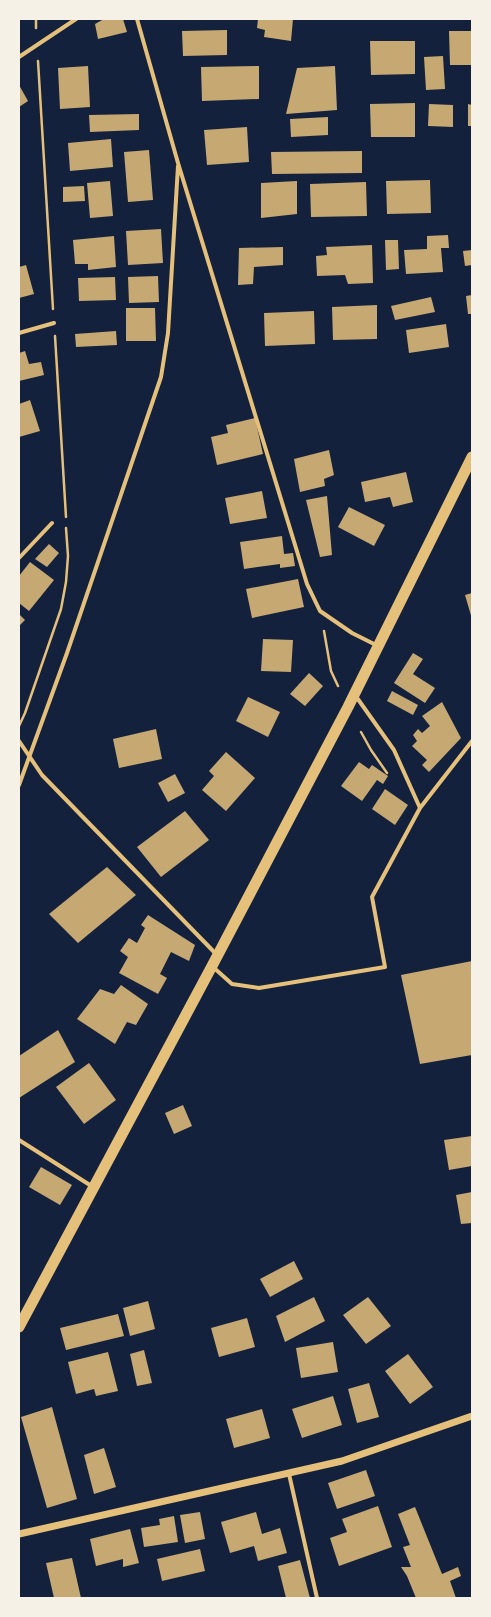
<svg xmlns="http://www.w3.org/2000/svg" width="491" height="1617" font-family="'Exo 2',sans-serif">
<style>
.building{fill:#c6a872}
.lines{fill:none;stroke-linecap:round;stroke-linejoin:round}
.path{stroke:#e5c07b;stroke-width:2.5}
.minor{stroke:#e5c07b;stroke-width:4}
.tertiary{stroke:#e5c07b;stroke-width:7}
.trunk{stroke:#e5c07b;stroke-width:11}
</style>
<rect width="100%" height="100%" fill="#14213d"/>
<path class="building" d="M104,19h19l4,13 -29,7 -3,-15z
M258,19h35l-2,22 -27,-4 1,-7 -8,-2z
M227,30v25l-44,1 -1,-25z
M449,31h23v34h-22z
M370,41h45v33l-44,1z
M443,56l2,33 -19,1 -2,-33z
M88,66l2,41 -30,2 -2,-41z
M259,66v33l-57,2 -1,-34z
M335,66l2,44 -51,4 11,-46z
M19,85l9,16 -9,6z
M415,103v34h-44l-1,-33z
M429,104l24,1v22l-25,-1z
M468,104l4,1v21h-4z
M139,114v16l-49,2 -1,-17z
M328,117v18l-37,2 -1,-18z
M247,127l2,35 -42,3 -3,-35z
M111,139l2,28 -43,4 -2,-28z
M149,150l4,50 -25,2 -4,-50z
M362,151v22l-90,1 -1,-22z
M430,180l1,33 -44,1 -1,-33z
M110,181l3,35 -23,2 -3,-35z
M297,181v33l-36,4v-35z
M366,182l1,34 -56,1 -1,-33z
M84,186l1,15 -22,1v-15z
M161,229l2,34 -35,2 -2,-34z
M448,235l1,13h-8l2,24 -37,2 -2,-24 23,-1v-13z
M114,236l2,31 -28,3v-6h-13l-2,-24z
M385,240h13l1,29 -13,1z
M372,245l1,38 -25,1 -3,-9 -28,1 -1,-20 11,-1 -1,-8z
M283,247v18l-29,2 -1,17 -15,1 1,-37z
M472,250v15l-7,1 -2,-15z
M26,265l8,29 -15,4v-31z
M158,276l1,26 -30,1 -1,-26z
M115,277l1,23 -37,1 -1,-23z
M472,295v19h-4l-2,-18z
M431,297l4,15 -40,8 -4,-14z
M377,305v34l-44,1 -1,-33z
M126,308h29l1,33h-30z
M314,311l1,33 -50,2 -1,-33z
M446,324l3,23 -40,6 -3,-23z
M116,331l1,14 -41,2 -1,-13z
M25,351l4,13 12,-2 3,13 -25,6v-28z
M30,400l10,31 -21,6v-33z
M255,418l8,36 -46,11 -6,-28 17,-4 -2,-8z
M329,450l5,25 -10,4 1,7 -25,6 -6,-33z
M406,472l7,30 -20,5 -3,-10 -25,5 -4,-20z
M262,491l5,27 -37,6 -5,-26z
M327,496l5,59 -12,2 -14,-57z
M349,507l36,18 -11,21 -36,-19z
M282,536l2,18 9,-1 2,13 -15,2v-4l-36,5 -4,-27z
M49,544l10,9 -12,14 -12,-8z
M30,562l24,18 -25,31 -10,-8v-27z
M298,579l6,28 -52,11 -6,-29z
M472,593v26l-7,-24z
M19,614l6,6 -6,6z
M263,639l30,1 -2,32 -30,-1z
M413,653l10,6 -10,15 22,14 -10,15 -31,-20z
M309,673l14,13 -18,20 -15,-12z
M392,691l26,14 -5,10 -26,-14z
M248,697l32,15 -12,25 -32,-16z
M442,702l19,36 -32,34 -7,-7 5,-5 -15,-14 5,-5 -4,-6 5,-6 4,4 8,-7 -8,-10z
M156,729l6,30 -43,9 -6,-29z
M226,752l29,26 -29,33 -24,-21 12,-14 -5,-5z
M359,762l10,7 3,-4 16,11 -5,8 -6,-4 -15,21 -21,-15z
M175,774l10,19 -17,9 -10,-19z
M385,789l23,16 -13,20 -23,-16z
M185,811l24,29 -48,37 -24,-30z
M107,867l29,28 -58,48 -29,-29z
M148,915l47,30 -6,16 -18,-9 -11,22 7,4 -9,16 -39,-21 9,-16 -8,-6 9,-13 8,5 8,-15 -4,-3z
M472,961v94l-52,9 -19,-89z
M121,985l27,19 -12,21 -9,-3 -12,22 -38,-25 23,-30 14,5z
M58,1030l17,32 -56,36v-42z
M89,1063l27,37 -32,24 -28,-37z
M183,1105l9,21 -18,8 -9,-21z
M472,1136v30l-23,4 -5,-30z
M41,1167l31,18 -12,20 -31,-18z
M472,1192v31l-11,1 -5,-29z
M294,1261l9,18 -33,18 -10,-18z
M314,1297l11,24 -40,21 -9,-26z
M368,1297l23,29 -25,18 -23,-29z
M148,1301l7,28 -25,7 -7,-28z
M118,1314l6,22 -58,14 -6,-22z
M247,1318l8,29 -36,10 -8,-29z
M333,1342l5,30 -37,6 -5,-30z
M144,1350l8,33 -15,3 -7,-32z
M108,1352l10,39 -22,5 -2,-7 -18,5 -8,-32z
M408,1354l25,33 -23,17 -25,-33z
M369,1383l10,34 -22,6 -9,-34z
M333,1396l9,29 -40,13 -10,-29z
M52,1407l25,92 -30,9 -26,-91z
M262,1409l8,29 -36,10 -8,-29z
M104,1448l12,39 -22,7 -10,-39z
M366,1470l9,26 -38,13 -9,-26z
M378,1506l14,41 -53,19 -9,-28 17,-6 -5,-13z
M415,1507l27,67 16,-7 3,9 -11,5 6,17h-40l-9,-22 -6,-9h10l-8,-20 7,-2 -12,-31z
M200,1512l5,27 -20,4 -5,-28z
M256,1512l6,22 18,-6 7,25 -29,8 -4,-15 -24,7 -9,-31z
M174,1516l4,26 -34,5 -3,-19 19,-3 -1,-6z
M130,1529l9,34 -16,4v-8l-27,7 -6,-27z
M200,1549l5,22 -43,10 -5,-22z
M72,1558l9,40h-27l-8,-35z
M300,1560l10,38h-24l-8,-32z"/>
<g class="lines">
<path class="path" d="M36,19v9
M38,61l15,248
M55,336l11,181
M324,631l7,40 7,15
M19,726l6,-13 36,-104 5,-27 2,-26 -2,-28
M361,732l10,18 16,23"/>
<path class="minor" d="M137,19l41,144 129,421 13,27 32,22 26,13
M19,57l57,-38
M19,333l35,-10
M19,558l33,-35
M355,695l39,55 26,58
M19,741l23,34 175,180
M19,785l48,-132 94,-276 7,-44 10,-167
M213,967l19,17 27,4 126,-21 -13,-70 48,-89 52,-67
M19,1140l74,47
M289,1474l28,124"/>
<path class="tertiary" d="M19,1534l323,-73 130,-45"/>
<path class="trunk" d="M19,1327l193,-361 136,-259 124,-250"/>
</g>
<rect width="491" height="1617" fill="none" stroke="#f6f1e7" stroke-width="40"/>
</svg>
